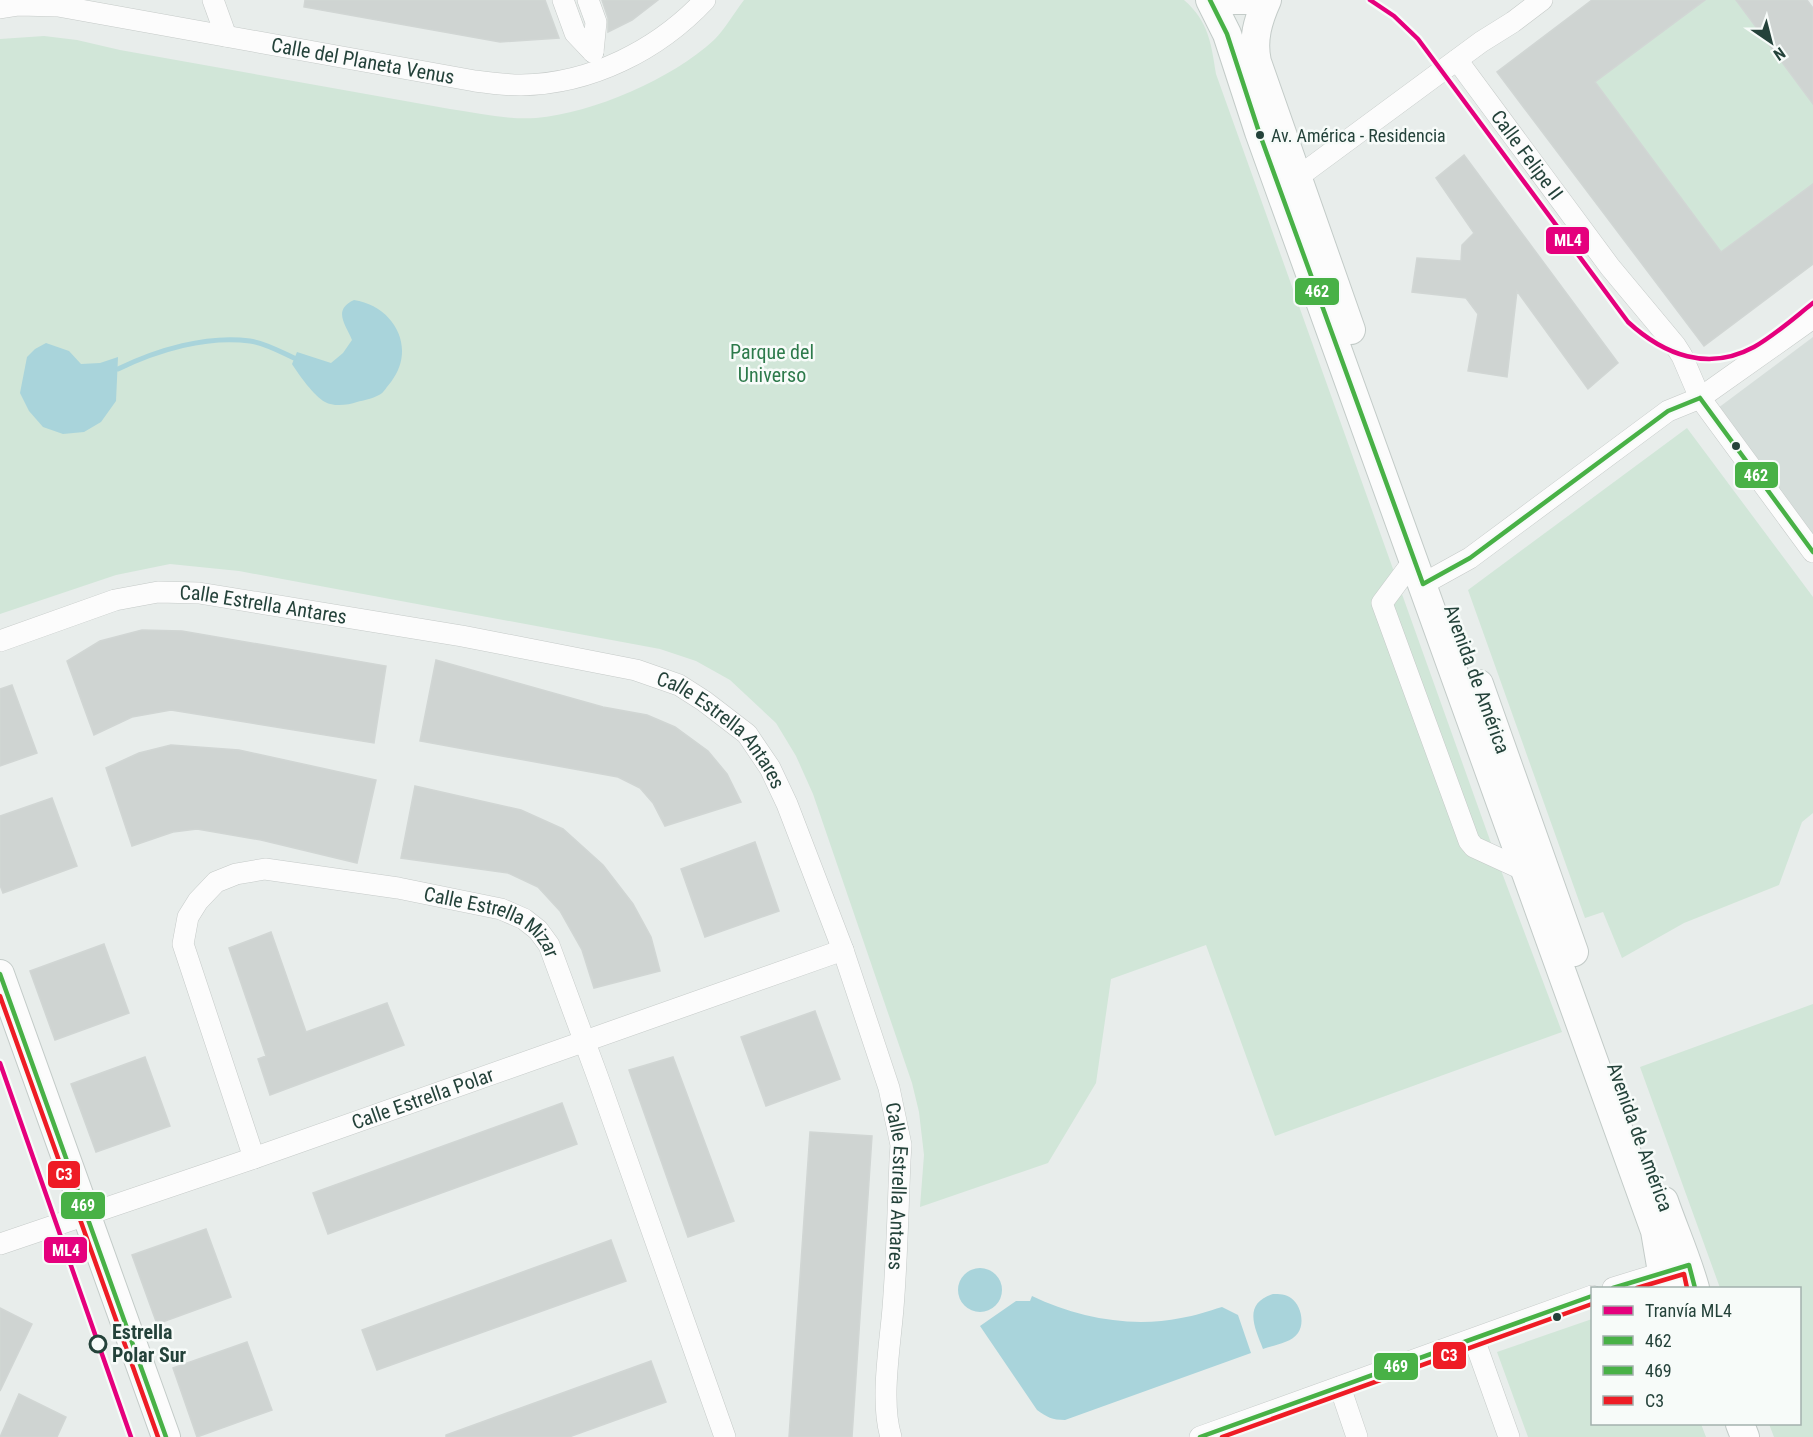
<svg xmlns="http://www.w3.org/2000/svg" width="1813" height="1437" font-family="'Roboto Condensed',sans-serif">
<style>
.built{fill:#d6dedb}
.green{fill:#d1e6d8}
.water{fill:#a9d4db}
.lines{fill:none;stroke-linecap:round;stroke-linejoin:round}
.stream{stroke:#a9d4db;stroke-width:5}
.building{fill:#cfd4d2;stroke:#d1d6d4;stroke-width:1.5}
.street-casing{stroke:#c5cac8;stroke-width:22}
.secondary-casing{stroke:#c3cbc8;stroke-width:30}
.street{stroke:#fcfcfc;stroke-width:21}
.secondary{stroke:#fcfcfc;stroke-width:28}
.bus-1-casing{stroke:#f7fbf9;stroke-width:9}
.bus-2-casing{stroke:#f7fbf9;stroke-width:9}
.bus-3-casing{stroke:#f7fbf9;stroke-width:9}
.bus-1{stroke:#48b146;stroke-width:4.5}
.bus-2{stroke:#48b146;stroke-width:4.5}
.bus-3{stroke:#ee1c25;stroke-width:4.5}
.tram-1-casing{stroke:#f7fbf9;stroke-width:9}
.tram-1{stroke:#e5007d;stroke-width:4.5}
.bus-dot{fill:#24423a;stroke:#f7fbf9;stroke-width:2}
.stop-dot{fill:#f7fbf9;stroke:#24423a;stroke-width:3}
.labels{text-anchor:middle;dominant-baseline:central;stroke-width:5;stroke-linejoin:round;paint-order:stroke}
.bus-label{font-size:18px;fill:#24423a;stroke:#f7fbf9;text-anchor:start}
.street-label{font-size:20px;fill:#24423a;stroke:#f7fbf9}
.park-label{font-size:20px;fill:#2d7a4b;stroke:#f7fbf9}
.stop-label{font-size:20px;font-weight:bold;fill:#24423a;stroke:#f7fbf9;text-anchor:start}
.line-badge{stroke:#f7fbf9;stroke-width:2}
.badge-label{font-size:16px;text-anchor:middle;font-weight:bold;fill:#fff}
</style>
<rect width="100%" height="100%" fill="#e8edeb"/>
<path class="built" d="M1813,337v215l-103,-138z"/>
<path class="green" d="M744,0h440c25,22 27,43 32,74l280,783 66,175 -287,104 -69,-191 -95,34 -15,104 -48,80 -128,44 4,-52 -5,-43 -7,-29 -99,-289 -17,-38 -20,-33 -46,-43 -34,-19 -36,-12 -421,-78 -69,-7 -54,11 -116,39v-575l44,-3 33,4 43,10 330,59c28,4 58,11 86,9 57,-5 136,-39 178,-78 11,-11 20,-27 30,-40z
M1705,0h31l77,104v80l-92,68 -126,-170z
M1687,428l126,169v216l-11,9 -23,63 -95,38 -62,35 -19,-46 -18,6 -117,-328z
M1813,1004v433h-39l-5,-13h31v-136h-80l-80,-221z
M1592,1319v105h109l5,13h-178l-31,-85z"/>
<path class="water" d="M354,300c40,6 63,48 37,82 -4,4 -7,11 -12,13 -7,4 -15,5 -22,7 -9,3 -23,5 -32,0 -11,-6 -26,-27 -33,-38l5,-12 34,11 12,-10 9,-13c-6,-15 -20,-30 2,-40z
M46,343l23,8 12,13 19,-1 18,-6 -2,44 -15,21 -17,10 -21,2 -20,-7 -14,-16 -9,-18 7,-36 8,-8z
M958 1290a22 22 0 1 1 44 0a22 22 0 1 1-44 0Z
M1273,1294c6,0 13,0 18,4 10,7 14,25 7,35 -7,10 -24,12 -35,16 -8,-21 -21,-45 10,-55z
M1032,1296c45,22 100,32 149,22 14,-2 27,-7 41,-11l16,8 13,38 -186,67c-13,0 -18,-3 -28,-10l-57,-84 36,-25h14z"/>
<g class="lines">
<path class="stream" d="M118,369c39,-19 89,-34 132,-28 15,2 31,11 44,17"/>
</g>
<path class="building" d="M305,0h240l14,38 -59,4 -196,-35z
M602,0h56l-26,20 -24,12v-14z
M1592,0h113l-110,82 126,170 92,-68v80l-109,82 -207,-274z
M1736,0h71l6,8v96z
M1464,155l154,208 -30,26 -71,-98 -10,86 -39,-6 10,-57 -12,-16 -54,-6 5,-34 44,3 1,-16 12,-12 -38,-55z
M142,630l40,1 204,35 -12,77 -203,-33 -39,7 -38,18 -27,-74 33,-20z
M436,660l167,47 44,8 28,12 33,24 19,23 14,28 -76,24 -12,-23 -13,-15 -22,-11 -198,-36z
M12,685l25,68 -37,13v-77z
M171,745l68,5 137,30 -19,83 -96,-23 -64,-11 -24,3 -41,14 -26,-78 33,-15z
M415,786l106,24 42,19 40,36 30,39 18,33 9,34 -66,17 -12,-38 -22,-39 -22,-24 -30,-14 -107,-15z
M52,798l25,68 -74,27 -3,-8v-69z
M755,842l24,69 -74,26 -24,-68z
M271,932l35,100 81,-29 17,42 -134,50 -12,-36 8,-3 -37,-108z
M104,944l25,69 -74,27 -25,-69z
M815,1011l25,68 -74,27 -25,-69z
M145,1057l25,69 -74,26 -25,-68z
M673,1057l61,164 -46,16 -59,-167z
M562,1103l15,41 -249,90 -15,-41z
M810,1132l62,4 -20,301h-63z
M206,1229l25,68 -74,27 -25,-69z
M611,1240l15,41 -249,89 -15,-40z
M0,1308l32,16 -32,67z
M247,1342l25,68 -75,27 -24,-69z
M651,1361l15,41 -97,35h-123v-2z
M19,1394l47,23 -9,20h-57z"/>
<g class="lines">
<defs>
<g id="street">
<path d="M213,0l13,36"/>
<path d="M563,0l12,33 18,19"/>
<path d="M588,0l8,22 -3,30"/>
<path id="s1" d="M0,8l19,-3 39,1 417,75c15,2 31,4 46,4 70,-1 137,-35 184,-85"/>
<path id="s2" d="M1457,60l153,207 65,78 7,11 18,42 113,154"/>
<path d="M1298,177l183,-135 32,-20 29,-22"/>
<path d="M1414,560l-32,43 87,238 5,6 50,23"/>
<path d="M1423,584l47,-26 198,-147 32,-13 113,-80"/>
<path id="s3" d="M0,641l115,-41 43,-8 41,1 263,43 174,34 43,15 25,16 43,33 23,34 17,36 56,146 46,138 12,57 -1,15c-2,49 -3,99 -7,148 -3,38 -13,93 -2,129"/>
<path id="s4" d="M254,1158l-71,-214 5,-27 10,-16 18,-19 20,-8 29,-5 133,19 103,21 23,10 14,11 11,15 49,133 127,359"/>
<path id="s5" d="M0,1244l254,-86 589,-208"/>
<path d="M1613,1288l62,-19"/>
<path d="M1474,1339l35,98"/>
<path d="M1340,1387l17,50"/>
<path d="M1200,1437l392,-141"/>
</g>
<path id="secondary" d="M1210,0l17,34 32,98 396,1099 7,41 8,16
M1232,0h20
M1267,0c-9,20 -15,40 -10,62l94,268
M1479,684l95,268
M0,974l166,463
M1664,1201c10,29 23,58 31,87
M1740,1424l5,13"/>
</defs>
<use href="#street" class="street-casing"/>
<use href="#secondary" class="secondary-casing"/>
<use href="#street" class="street"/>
<use href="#secondary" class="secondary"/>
<defs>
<path id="bus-1" d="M1210,0l17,34 32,98 164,452
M1700,398l113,154
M1423,584l47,-26 198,-147 32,-13"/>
<path id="bus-2" d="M0,974l166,463
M1613,1288l76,-23 6,23
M1200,1437l392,-141"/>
<path id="bus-3" d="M0,996l158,441
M1637,1288l47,-14 3,14
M1222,1437l370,-133"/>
</defs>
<use href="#bus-1" class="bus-1-casing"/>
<use href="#bus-2" class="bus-2-casing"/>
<use href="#bus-3" class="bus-3-casing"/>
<use href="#bus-1" class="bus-1"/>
<use href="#bus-2" class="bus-2"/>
<use href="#bus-3" class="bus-3"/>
<defs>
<path id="tram-1" d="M1370,0l24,16 24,23 210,283c36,33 80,50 126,25 21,-12 40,-29 59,-44
M0,1063l131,374"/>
</defs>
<use href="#tram-1" class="tram-1-casing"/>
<use href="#tram-1" class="tram-1"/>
</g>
<g class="bus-dot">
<circle cx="1260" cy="135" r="5"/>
<circle cx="1736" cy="446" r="5"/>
<circle cx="1557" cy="1317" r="5"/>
</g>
<circle class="stop-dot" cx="98" cy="1344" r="8"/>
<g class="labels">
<g class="bus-label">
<text x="1271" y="135">Av. América - Residencia</text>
</g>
<g class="street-label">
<text stroke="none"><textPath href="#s1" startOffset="368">Calle del Planeta Venus</textPath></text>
<text stroke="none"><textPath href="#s2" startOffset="118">Calle Felipe II</textPath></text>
<text stroke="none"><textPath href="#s3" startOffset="272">Calle Estrella Antares</textPath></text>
<text transform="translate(1477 679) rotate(70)">Avenida de América</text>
<text stroke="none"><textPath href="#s3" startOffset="758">Calle Estrella Antares</textPath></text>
<text stroke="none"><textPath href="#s4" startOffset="586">Calle Estrella Mizar</textPath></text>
<text stroke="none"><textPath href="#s5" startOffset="447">Calle Estrella Polar</textPath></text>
<text transform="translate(1640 1137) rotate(70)">Avenida de América</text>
<text stroke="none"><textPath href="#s3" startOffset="1262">Calle Estrella Antares</textPath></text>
</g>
<g class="park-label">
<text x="772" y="352">Parque del<tspan x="772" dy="23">Universo</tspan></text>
</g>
<g class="stop-label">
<text x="112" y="1332">Estrella<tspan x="112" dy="23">Polar Sur</tspan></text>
</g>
</g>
<g class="line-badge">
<rect x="1545" y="226" width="45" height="29" rx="6" fill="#e5007d"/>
<rect x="1294" y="277" width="46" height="29" rx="6" fill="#48b146"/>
<rect x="1734" y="461" width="45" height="28" rx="6" fill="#48b146"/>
<rect x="47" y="1160" width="34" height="29" rx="6" fill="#ee1c25"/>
<rect x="60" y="1191" width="46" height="29" rx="6" fill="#48b146"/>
<rect x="43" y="1236" width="45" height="28" rx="6" fill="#e5007d"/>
<rect x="1432" y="1341" width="35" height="29" rx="6" fill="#ee1c25"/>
<rect x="1373" y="1352" width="46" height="29" rx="6" fill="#48b146"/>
</g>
<g class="badge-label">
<text x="1568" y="246">ML4</text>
<text x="1317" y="297">462</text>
<text x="1756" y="481">462</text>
<text x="64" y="1180">C3</text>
<text x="83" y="1211">469</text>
<text x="66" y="1256">ML4</text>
<text x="1449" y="1361">C3</text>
<text x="1396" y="1372">469</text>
</g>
<rect x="1591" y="1287" width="210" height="138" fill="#f7fbf9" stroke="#a3b1ad" stroke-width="1.5"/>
<rect x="1603" y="1306" width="30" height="9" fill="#e5007d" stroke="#a3b1ad" stroke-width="1.5"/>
<text x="1645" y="1317" font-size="18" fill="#24423a">Tranvía ML4</text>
<rect x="1603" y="1336" width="30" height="9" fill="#48b146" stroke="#a3b1ad" stroke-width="1.5"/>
<text x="1645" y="1347" font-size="18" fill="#24423a">462</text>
<rect x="1603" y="1366" width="30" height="9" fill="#48b146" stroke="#a3b1ad" stroke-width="1.5"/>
<text x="1645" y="1377" font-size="18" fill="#24423a">469</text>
<rect x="1603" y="1396" width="30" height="9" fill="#ee1c25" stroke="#a3b1ad" stroke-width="1.5"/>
<text x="1645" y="1407" font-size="18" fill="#24423a">C3</text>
<g transform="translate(1771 42) rotate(145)" stroke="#f7fbf9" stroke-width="4.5" paint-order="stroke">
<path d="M0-4.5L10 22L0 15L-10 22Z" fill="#24423a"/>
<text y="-9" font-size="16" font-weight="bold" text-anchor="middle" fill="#24423a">N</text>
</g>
</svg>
